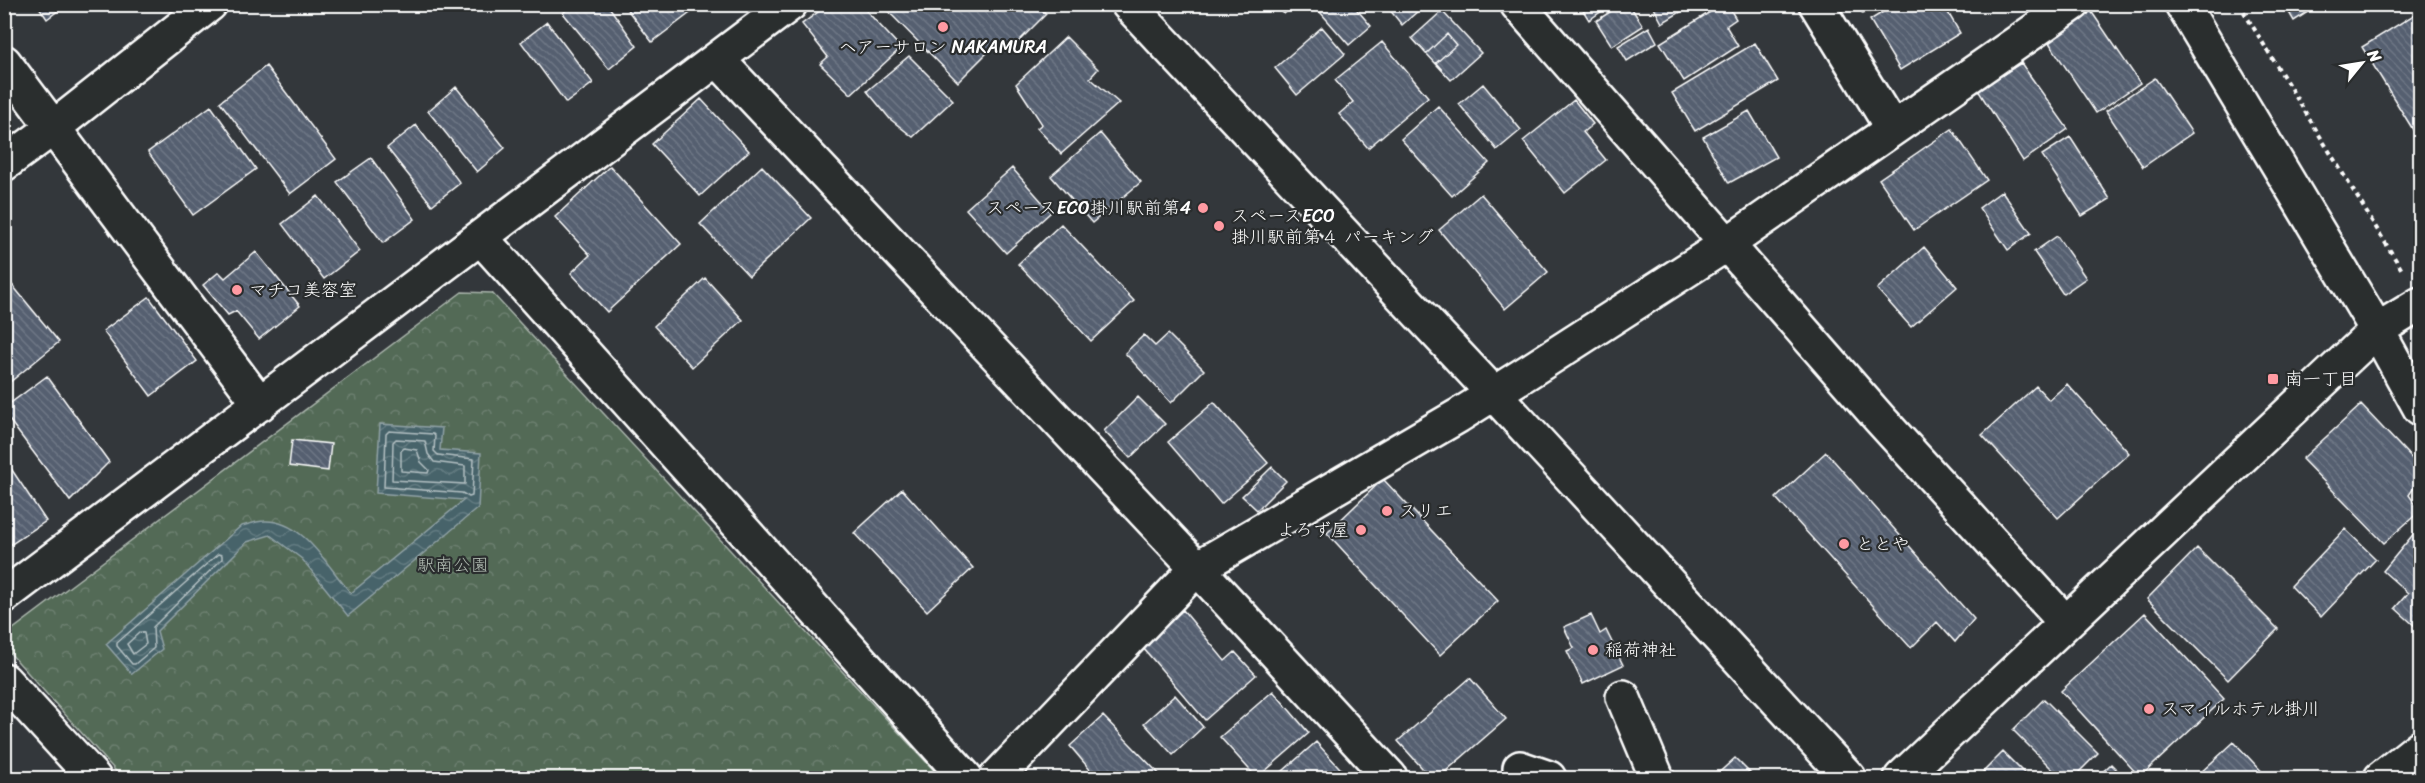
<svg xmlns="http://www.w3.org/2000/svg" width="2425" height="783" font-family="Sriracha,'Klee One',sans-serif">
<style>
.park{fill:url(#park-crowns);stroke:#a9b4ab;stroke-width:1.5}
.water{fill:url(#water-waves);stroke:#91a2a6;stroke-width:1.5}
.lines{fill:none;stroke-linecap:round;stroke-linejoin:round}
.shore{stroke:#b5c1c4;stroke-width:1.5}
.building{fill:url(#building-back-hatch);stroke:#fff;stroke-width:1.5}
.minor-casing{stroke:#fff;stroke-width:38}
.path{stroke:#fff;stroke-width:4;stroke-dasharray:4.5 4.5;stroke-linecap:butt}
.minor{stroke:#2a2d2e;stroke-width:33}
.poi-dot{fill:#ff9aa2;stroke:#2a2d2e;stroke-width:2}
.labels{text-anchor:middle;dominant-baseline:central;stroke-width:4.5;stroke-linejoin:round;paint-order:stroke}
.poi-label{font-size:18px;fill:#fff;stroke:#2a2d2e;text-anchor:start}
.park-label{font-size:18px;fill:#b2bcb3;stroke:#2a2d2e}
</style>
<defs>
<pattern id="park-crowns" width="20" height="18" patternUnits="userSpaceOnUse" patternTransform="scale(1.5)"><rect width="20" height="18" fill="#536a57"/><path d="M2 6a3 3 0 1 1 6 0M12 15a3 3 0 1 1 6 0" fill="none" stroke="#6d8070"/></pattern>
<pattern id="water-waves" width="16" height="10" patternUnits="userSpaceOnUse" patternTransform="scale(1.5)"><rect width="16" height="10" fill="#47646b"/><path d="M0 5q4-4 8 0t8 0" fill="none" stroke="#637b81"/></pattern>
<pattern id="building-back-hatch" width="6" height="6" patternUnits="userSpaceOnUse" patternTransform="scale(1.5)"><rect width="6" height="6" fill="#555f70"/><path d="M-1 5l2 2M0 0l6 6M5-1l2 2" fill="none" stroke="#6e7785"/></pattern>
</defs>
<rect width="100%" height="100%" fill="#33373b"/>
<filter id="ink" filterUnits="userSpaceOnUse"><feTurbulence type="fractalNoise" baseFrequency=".0167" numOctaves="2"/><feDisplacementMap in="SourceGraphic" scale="12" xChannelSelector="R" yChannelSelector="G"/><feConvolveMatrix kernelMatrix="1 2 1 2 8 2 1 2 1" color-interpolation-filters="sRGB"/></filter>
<g filter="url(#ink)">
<path class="park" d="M462,292l30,1 449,485h-819l-112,-125 2,-23z"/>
<path class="water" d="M380,424l62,4 -2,22 41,3 -3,55 -130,108 -46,-57 -32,-24 -23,7 -90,89 5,18 -30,25 -26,-30 135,-118c7,-1 15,-5 23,-5 40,-2 64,47 87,72l113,-93 -88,-7z"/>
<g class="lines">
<path class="shore" d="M389,431l44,3 2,2 -1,15 4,4 36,4 -2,37 -3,1 -7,-4 -78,-6 2,-53z
M396,439l29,2 3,13 6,8 31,4v18l-73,-4 1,-38z
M404,448l13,2 4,12 8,8 -1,3 -27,-2v-20z
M218,554l4,1v4l-69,68 1,21 -19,16h-3l-15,-18v-3z
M140,632l4,1 2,11 -13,10 -6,-10z"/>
</g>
<path class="building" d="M37,4h30l-20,15z
M573,4h34l30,42 -28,23 -46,-56z
M623,4h79l-50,38z
M829,4h31l41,44 -50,46 -31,-30 8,-7 -26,-33z
M881,4h156l9,10 -38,38 -14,-6 -36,36z
M1275,4h20l-11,10z
M1313,4h39l19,22 -22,19z
M1385,4h41l-24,21z
M1579,4h33l-23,16z
M1622,4h7l14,22 -31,20 -16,-25z
M1652,4h42l-32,19z
M1723,4h4l9,15 -10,7 12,20 -54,35 -24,-38z
M1857,4h19l-13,10z
M1896,4h47l17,29 -60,37 -30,-50z
M2284,4h36l-26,17z
M1442,11l39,42 -30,27 -39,-42z
M1442,11l39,42 -30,27 -15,-17 20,-18 -9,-11 -21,20 -14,-16z
M2091,11l49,72 -44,30 -48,-72z
M2420,11v130l-58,-94z
M547,22l46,61 -27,20 -45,-61z
M1322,27l23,27 -48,41 -22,-27z
M1649,27l8,15 -30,19 -9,-15z
M1066,37l32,32 -8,9 29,25 -58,51 -24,-26 5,-4 -26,-40z
M1382,42l46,55 -60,51 -29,-34 14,-12 -18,-22z
M1755,43l23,38 -83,50 -23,-38z
M909,56l44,44 -40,37 -23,-18 -23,-28z
M2021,63l47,66 -45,32 -45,-71z
M266,66l70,93 -46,35 -70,-92z
M2155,78l37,55 -49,34 -37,-56z
M1483,84l38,46 -24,20 -38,-46z
M456,87l49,61 -28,24 -49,-61z
M701,99l48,52 -49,45 -48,-52z
M1574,100l19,24 -10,8 23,28 -41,33 -42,-52z
M211,106l45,63 -63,46 -45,-63z
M1438,106l51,57 -37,33 -51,-57z
M1749,111l27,46 -47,26 -26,-46z
M416,125l44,58 -28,22 -45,-57z
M1952,129l35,51 -73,50 -35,-51z
M1100,133l41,49 -49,41 -41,-47z
M2070,137l40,62 -28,17 -40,-61z
M371,158l44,61 -32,24 -46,-61z
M610,166l71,78 -74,68 -36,-39 19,-18 -35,-38z
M762,166l49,52 -62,58 -49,-52z
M1012,168l39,44 -45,41 -40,-44z
M2002,191l29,42 -23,17 -29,-42z
M1481,194l67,78 -43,37 -66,-79z
M1481,194l67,78 -43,37 -66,-79z
M318,196l42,55 -36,28 -42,-55z
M1061,224l73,77 -43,40 -73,-77z
M2057,236l29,42 -23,16 -29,-42z
M1924,247l33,40 -46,40 -34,-38z
M256,252l44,54 -41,33 -23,-28 -8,4 -25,-30 16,-13 6,6z
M4,275l55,67 -55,45z
M705,278l38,42 -51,47 -38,-41z
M149,297l48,64 -46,35 -48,-65z
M1168,334l36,36 -33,33 -46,-50 19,-18 11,11z
M47,376l62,86 -39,39 -66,-88v-5z
M2067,384l62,69 -71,65 -76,-83 54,-49 13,14z
M1138,397l27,27 -35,34 -26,-27z
M1214,402l54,61 -47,41 -53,-62z
M2361,405l59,62v12l-11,16 11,16 -36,32 -82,-84z
M292,440l39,4 -3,27 -39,-5z
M1826,452l148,167 -19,23 -18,-20 -26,26 -135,-150z
M4,458l42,63 -42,28z
M1272,467l14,14 -29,29 -15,-14z
M1383,479l115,122 -58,54 -113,-122z
M902,489l71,79 -46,43 -73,-78z
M2420,526v96l-4,5 -21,-19 13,-15 -25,-22z
M2345,529l31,30 -55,58 -30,-31z
M2197,548l81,81 -50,51 -81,-81z
M1183,610l42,51 10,-9 21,23 -51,45 -62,-72z
M2145,613l79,86 -84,78 -79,-86z
M1591,615l9,19 6,-4 17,35 -40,19 -16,-33 7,-3 -10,-21z
M1470,678l36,41 -68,59h-7l-33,-37z
M1273,691l36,42 -52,45 -37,-41z
M1175,695l28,32 -30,28 -29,-32z
M2044,699l54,54 -25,25h-12l-48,-48z
M1103,716l60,62h-66l-27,-32z
M1316,742l33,36h-74z
M2234,742l34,36h-65l-4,-4z
M2003,752l26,26h-47v-5z
M1735,758l20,20h-42z
M2111,764l14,14h-29z"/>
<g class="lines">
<defs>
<path id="minor" d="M1128,4l366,390 355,384
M1517,4l362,414 186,204
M1816,4l76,124
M2182,4l195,326 43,78
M717,59l480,509 193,209 -2,1
M4,62l256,342
M4,164l49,-36 157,-124
M481,238l485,540
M4,596l786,-592
M4,680l90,98
M1623,697l34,81
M1520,768l29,10
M996,778l201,-210 261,-152 70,-44 199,-128 346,-240
M1901,778l476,-448 43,-26
M2381,778l39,-31"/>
</defs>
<use href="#minor" class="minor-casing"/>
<path class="path" d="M2239,4l163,266"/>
<use href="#minor" class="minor"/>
</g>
</g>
<g class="poi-dot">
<circle cx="943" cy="27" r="6"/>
<circle cx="1203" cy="208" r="6"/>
<circle cx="1219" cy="226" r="6"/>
<circle cx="237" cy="290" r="6"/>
<rect x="2267" y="373" width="12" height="12" rx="3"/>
<circle cx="1387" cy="511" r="6"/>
<circle cx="1361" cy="530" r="6"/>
<circle cx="1844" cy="544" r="6"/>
<circle cx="1593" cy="650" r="6"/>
<circle cx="2149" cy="709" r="6"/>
</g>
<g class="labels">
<g class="poi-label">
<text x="943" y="47" text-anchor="middle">ヘアーサロン NAKAMURA</text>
<text x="1191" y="208" text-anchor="end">スペースECO掛川駅前第4</text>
<text x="1231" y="216">スペースECO<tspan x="1231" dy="21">掛川駅前第４ パーキング</tspan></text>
<text x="249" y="290">マチコ美容室</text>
<text x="2285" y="379">南一丁目</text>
<text x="1399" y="511">スリエ</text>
<text x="1349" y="530" text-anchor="end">よろず屋</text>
<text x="1856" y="544">ととや</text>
<text x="1605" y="650">稲荷神社</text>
<text x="2161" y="709">スマイルホテル掛川</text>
</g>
<g class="park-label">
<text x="453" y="565">駅南公園</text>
</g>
</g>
<rect width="2425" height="783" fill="none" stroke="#2a2d2e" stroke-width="24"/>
<rect x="12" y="12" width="2401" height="759" fill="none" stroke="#fff" stroke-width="2" filter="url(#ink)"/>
<g transform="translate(2362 63) rotate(60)" stroke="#2a2d2e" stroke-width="4.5" paint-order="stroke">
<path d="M0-4.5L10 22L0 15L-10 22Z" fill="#ffffff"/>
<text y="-9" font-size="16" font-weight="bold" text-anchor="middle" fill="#ffffff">N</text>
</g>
</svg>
